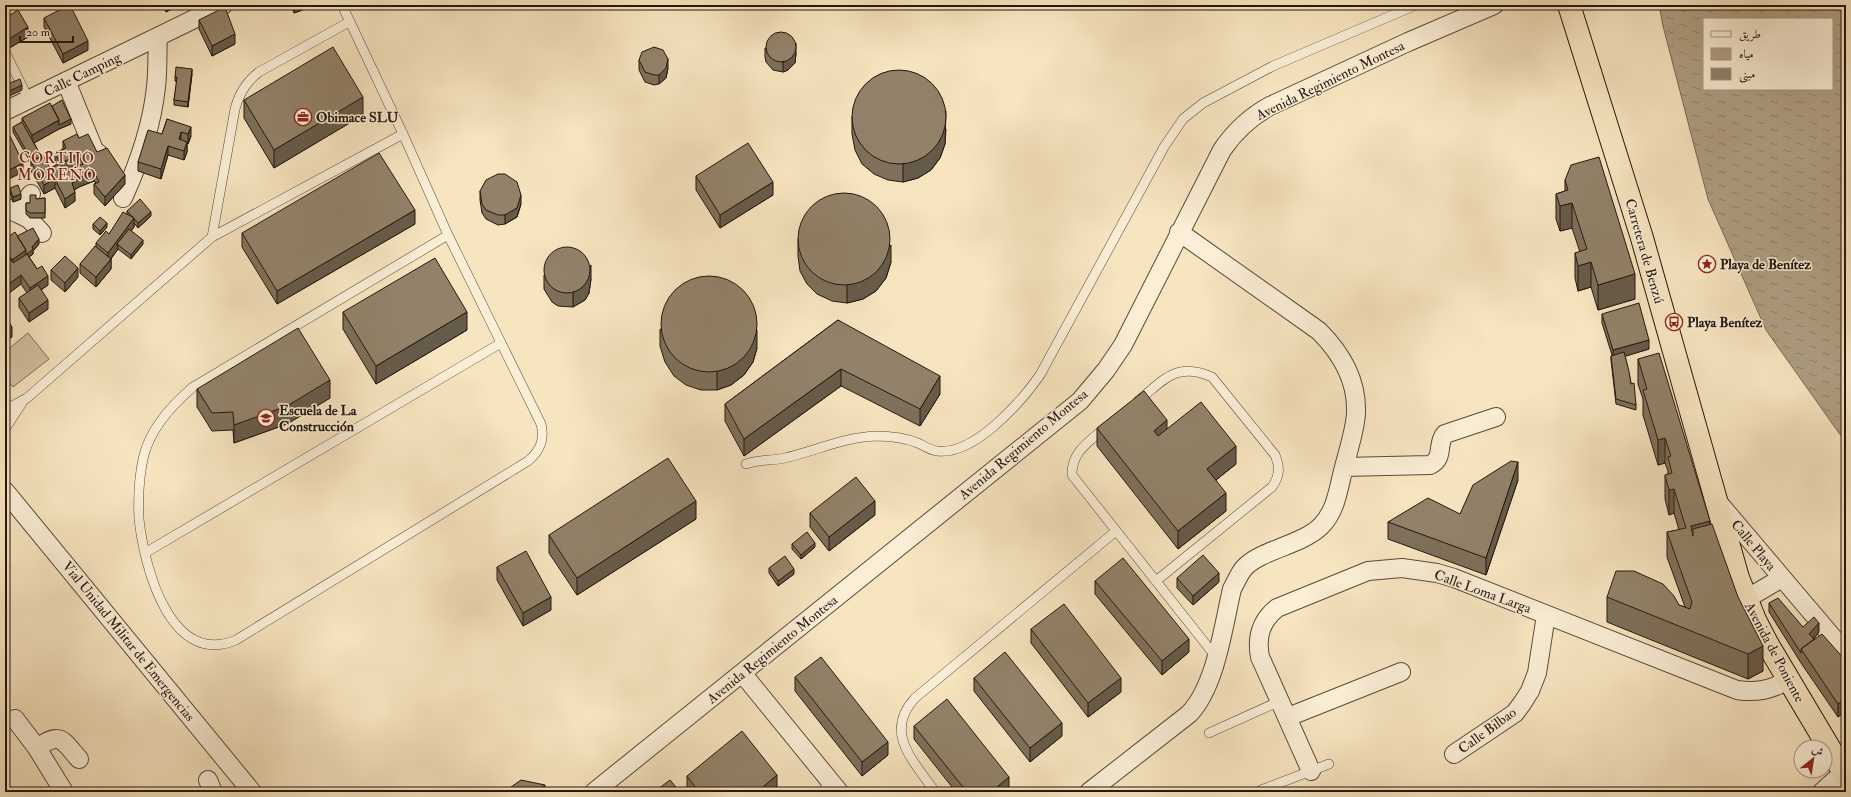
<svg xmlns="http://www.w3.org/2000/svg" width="1851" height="797" font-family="'IM FELL Double Pica',Amiri,serif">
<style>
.green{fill:#d3c2a2;stroke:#7c6c58}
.water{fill:url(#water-ripples);stroke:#776854;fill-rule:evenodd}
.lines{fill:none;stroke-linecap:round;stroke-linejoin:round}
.lane-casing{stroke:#594a3a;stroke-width:10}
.street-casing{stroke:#594a3a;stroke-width:20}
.highway-casing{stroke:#24160d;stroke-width:24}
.lane{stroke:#faeed6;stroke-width:9}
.street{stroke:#faeed6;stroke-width:18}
.highway{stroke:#f7e5c0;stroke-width:22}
.wall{fill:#7e705b;stroke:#24160d;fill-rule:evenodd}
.shaded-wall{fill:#665b4a;stroke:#24160d}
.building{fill:#92826a;stroke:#24160d}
.labels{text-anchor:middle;stroke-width:3;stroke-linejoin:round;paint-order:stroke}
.street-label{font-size:14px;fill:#24160d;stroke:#faeed6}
.poi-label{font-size:14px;font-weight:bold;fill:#24160d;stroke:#faeed6;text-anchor:start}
.neighbourhood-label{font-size:15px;letter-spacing:1px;fill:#7a1f14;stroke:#faeed6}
</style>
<defs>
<pattern id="water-ripples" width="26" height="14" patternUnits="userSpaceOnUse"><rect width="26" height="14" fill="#af9f83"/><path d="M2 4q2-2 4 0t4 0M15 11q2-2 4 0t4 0" fill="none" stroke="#8e816a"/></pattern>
</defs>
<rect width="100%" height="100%" fill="#f7e5c0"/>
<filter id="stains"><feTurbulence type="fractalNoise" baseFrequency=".005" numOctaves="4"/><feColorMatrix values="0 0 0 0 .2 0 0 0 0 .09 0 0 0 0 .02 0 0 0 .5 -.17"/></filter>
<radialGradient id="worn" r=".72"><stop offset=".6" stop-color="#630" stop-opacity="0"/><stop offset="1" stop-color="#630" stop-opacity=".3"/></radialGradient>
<path class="green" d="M28 333 49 359 13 387 5 377V352Z"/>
<path class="water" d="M1659 5H1846V443L1766 330 1708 199 1663 26ZM1704 19H1832V89H1704Z"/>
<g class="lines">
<defs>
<path id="lane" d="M342 5 403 134 448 235 541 424C545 440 540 451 528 461L236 640C170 668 144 566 139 519 138 498 139 475 144 455 151 428 172 405 193 387L448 235
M6 54 29 100
M212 237 235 109C239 93 246 82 259 72L349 22
M1138 401C1164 380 1176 361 1212 377L1275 455C1280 467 1280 476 1272 487L1156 581
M5 410 27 398 212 237 403 134
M1106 427C1090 441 1071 452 1072 475L1216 657
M5 429 22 403
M746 464C759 459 772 461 785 458 815 451 845 437 876 436 890 436 905 438 918 443 924 446 930 450 937 451 974 456 1021 402 1040 375L1164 147 1183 119 1203 103 1273 66 1416 5
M145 553 501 343
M1209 733 1280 701
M1261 790 1329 764
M821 792 832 783
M935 792C914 761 883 733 915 698L1116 531"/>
<path id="street" d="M66 81 94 150 99 154
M5 111 223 5
M123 198C139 163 152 125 156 87 158 70 157 53 158 37
M5 207 29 219 42 233
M16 213 31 194
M1344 467 1430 465C1445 458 1436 444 1445 434L1496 417
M5 491 252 792
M1717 501 1846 653
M1746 599 1782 578
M742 673 839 792
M1288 717 1401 672
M15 719 37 748 64 792
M37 748C61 731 62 740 79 759
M1454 754 1515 713 1523 702 1530 691 1537 673 1546 615
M1311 771 1260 657C1256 636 1261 621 1277 608L1368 571 1402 568 1437 573 1454 578 1737 690C1756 693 1771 690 1788 680
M208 780 213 792
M594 792 1080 401 1106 370 1123 345 1222 150C1235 131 1250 117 1270 106L1408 42 1494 5
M1089 792 1189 714C1216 686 1223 627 1232 589 1236 582 1239 574 1244 568 1260 550 1302 545 1321 526 1336 511 1338 490 1343 471 1347 454 1356 428 1356 412 1357 380 1340 352 1319 331L1179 232
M1822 792 1843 773"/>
<path id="highway" d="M1569 5 1642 238 1738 578 1755 620 1768 645 1846 776"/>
</defs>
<use href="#lane" class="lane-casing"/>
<use href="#street" class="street-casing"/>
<use href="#highway" class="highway-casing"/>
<use href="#lane" class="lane"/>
<use href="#street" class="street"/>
<use href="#highway" class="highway"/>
</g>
<path class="wall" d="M8 5H18L11 10Z
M163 5H179L166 12Z
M291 5H316L294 13Z
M5 18 28 37 6 50 5 48Z
M44 18 88 50 63 63 44 27Z
M199 20 235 44 212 56 199 29Z
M765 48 796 53 795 63 788 70 783 72 773 70 766 62 765 57Z
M639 60 668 68 666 78 659 84 654 85 645 82 639 70Z
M192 74 188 107 174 105V100L177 82 175 81V77Z
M244 100 363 115 274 168 244 118Z
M52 106 71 124 59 129 34 143 41 156 50 168 56 165 55 163V153L63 149V141L79 138 97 152 125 184 105 206 94 194V184L96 183 94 181 79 187 74 190 75 201 65 208 55 188 44 194 31 171V163L13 132V127L22 122V118ZM78 164 79 166 65 173 64 171Z
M852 116 946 129 945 144 940 158 931 170 918 178 903 182 888 180 874 174 862 164 855 150 852 134Z
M167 119 191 136 188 144 187 143V152L184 160 168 155 161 179 138 171V162L162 134Z
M696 176 773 195 720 228 696 190Z
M1565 180 1635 299 1598 310 1591 287 1578 291 1575 278V253L1580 252 1572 228 1560 231 1556 219V194L1565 191Z
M10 188 21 199 13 202 10 192Z
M480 191 521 204 517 217 505 224 498 225 486 219 482 213 480 200Z
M45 198V218H30L26 214V203H30L36 199Z
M127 211 151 216 138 228 134 223V227L131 231 143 244 131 259 118 249 111 259V269L96 287 80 273V264L96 247V243L109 234 127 214Z
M93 224 107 227 100 235 93 229Z
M415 224 277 304 242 247V233Z
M17 236 39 244 33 251V254L29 257 48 285 41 290 48 309 29 322 19 307V298L27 293 21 284 5 296V239Z
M798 239 891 262 886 278 876 291 863 299 847 303 832 301 817 294 807 284 800 271 798 256Z
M51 270 78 277 65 292 51 280Z
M544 275 591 279 589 293 585 300 573 307 558 306 552 302 544 289Z
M343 312 467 330 376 384 343 329Z
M1602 314 1649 349 1625 356 1636 405V410L1616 404 1611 360V356L1612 355 1602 323Z
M838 320 940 394 920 426 841 386 744 456 725 421V404Z
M660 329 757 348 753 362 744 375 731 385 717 390H701L686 385 674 376 665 362 660 346Z
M1638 359 1710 524 1763 671 1748 679 1607 622V597L1679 605 1685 607 1667 557V532L1679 530 1674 513 1669 515 1665 499V475L1668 474V471L1665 463 1658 465 1643 415V399L1638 384Z
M197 389 330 398 287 424 234 443 233 430 212 431 197 407Z
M1097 428 1236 464 1216 480 1226 511 1178 549 1097 446Z
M1518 480 1486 575 1388 539V522L1460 514Z
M810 513 875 515 829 551 810 527Z
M696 519 577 595 549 553V535Z
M792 544 815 547 801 559 792 549Z
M497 567 551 610 523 626 497 580Z
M769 568 794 574 778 586 769 573Z
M1177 578 1219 582 1193 605 1177 588Z
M1095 581 1189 652 1162 675 1095 594Z
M1769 603 1803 627 1819 632 1814 639 1846 661 1838 717 1801 663 1769 612Z
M1031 629 1121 692 1088 717 1031 643Z
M795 677 888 755 862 776 795 691Z
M974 678 1062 736 1030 762 974 691Z
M1846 715V728L1844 725V716Z
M914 726 1009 791 1008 792H956L914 739Z
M687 776 777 789 774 792H688L687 790Z"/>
<path class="shaded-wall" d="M11 5H18L11 10Z
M166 5H179L166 12Z
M294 5H316L294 13Z
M28 27V37L6 50V41Z
M235 34V44L212 56V46Z
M88 41V50L63 63V54Z
M796 43V53L795 63 788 70 783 72V63Z
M668 59V68L666 78 659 84V75Z
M192 69V74L188 107V102Z
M22 85V90L5 98V93Z
M363 97V115L274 168V150Z
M946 111 945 144 940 158 931 170 918 178 903 182V164Z
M71 119V124L59 129 32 144V135L59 120Z
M191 127V136L188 144V134Z
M181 132V141L179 139Z
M187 142V152L184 160V151Z
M168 146V155L161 179V169Z
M78 154V164L60 173V164Z
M23 163V172L5 181V172Z
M94 171V181L79 187 72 192V183L79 178Z
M125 175V184L105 206V197Z
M55 179V188L44 194V185Z
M773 182V195L720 228V215Z
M75 192V201L65 208V199Z
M21 194V199L13 202V197Z
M521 195V204L517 217 505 224V215Z
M1572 203V228L1560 231V206Z
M415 210V224L277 304V291Z
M151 212V216L138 228V223Z
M134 218V227L120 246 117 244 118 249 108 262V253Z
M107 223V227L100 235V231Z
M39 239V244L33 251V254L12 269V260L26 250 32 247Z
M143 240V244L131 259V255Z
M891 245V262L886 278 876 291 863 299 847 303V285Z
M111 259V269L96 287V277Z
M1591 262V287L1578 291V266Z
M591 265V279L589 293 585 300 573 307V293Z
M78 268V277L65 292V283Z
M1635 274V299L1598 310V285Z
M21 275V284L5 296V287Z
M48 276V285L30 297V288Z
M48 300V309L29 322V313Z
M467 312V330L376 384V366Z
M12 327V337L5 341V332Z
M757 330V348L753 362 744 375 731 385 717 390V372Z
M1649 340V349L1613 360V350Z
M841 369V386L744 456V439Z
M940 376V394L920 426V409Z
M330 380V398L287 424 234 443V425Z
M1167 420V438L1154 448V431Z
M1665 438V463L1658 465V440Z
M1236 446V464L1207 487V469Z
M1518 462V480L1486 575V558Z
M1674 489V513L1669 515V490Z
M1226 493V511L1178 549V531Z
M696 501V519L577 595V578Z
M875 501V515L829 551V537Z
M1710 521V546L1693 551 1691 526Z
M815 543V547L801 559V555Z
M794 569V574L778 586V581Z
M1219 573V582L1193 605V596Z
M551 597V610L523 626V613Z
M1819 623V632L1809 643V634Z
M1189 639V652L1162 675V661Z
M1763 646V671L1748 679V654Z
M1121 678V692L1088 717V703Z
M1846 698V712L1838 717V704Z
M1062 723V736L1030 762V748Z
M888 742V755L862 776V762Z
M777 775V789L774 792H757Z
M1009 777V791L1008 792H991Z
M545 785V792H536Z"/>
<path class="building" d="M69 5H70L88 41 63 54 44 18Z
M225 7 235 34 212 46 199 20Z
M18 10 28 27 6 41 5 39V18Z
M766 47a15 15 0 1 1 30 0a15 15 0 1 1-30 0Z
M333 47 363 97 274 150 244 100Z
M654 47 663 50 668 59 666 68 659 75H654L645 72 639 60 642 52Z
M176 67 192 69 188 102 174 100 177 77H175Z
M852 117a47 47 0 1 1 94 0a47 47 0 1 1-94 0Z
M20 79 22 85 5 93V85Z
M62 100 71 119 59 125V120L52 106Z
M50 103 59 120 32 135 22 118Z
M167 119 191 127 188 134 181 132 179 139 187 142 184 151 168 146 161 169 138 162 148 130 162 134Z
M22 122 41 156 32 161 13 127Z
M77 134 79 138 88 134 97 152 107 148 125 175 105 197 94 184 99 182 94 171 79 178 72 183 75 192 65 199 55 179 44 185 31 162 43 155 50 168 60 164 65 173 83 164 78 154 60 164 55 153 66 148 63 141Z
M10 136 23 163 5 172V138Z
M748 143 773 182 720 215 696 176Z
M379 153 415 210 277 291 242 233Z
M1599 157 1635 274 1598 285 1591 262 1578 266 1575 253 1587 249 1572 203 1560 206 1556 194 1568 190 1565 180 1571 165Z
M498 174H505L517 182 521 195 517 208 505 215H498L486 210 482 204 480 191 486 180Z
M18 185 21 194 13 197 10 188Z
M798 239a46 46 0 1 1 92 0a46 46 0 1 1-92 0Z
M30 195H36V199L45 198V213H30L26 210V203H30Z
M140 199 151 212 138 223 127 211Z
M123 212 134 218 108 253 96 243 106 231 109 234Z
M100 217 107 223 100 231 93 224Z
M33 228 39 239 32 247 33 249 26 255V250L17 236Z
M129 229 143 240 131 255 117 244Z
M15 232 26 250 12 260 5 250V239Z
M95 246 111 259 96 277 80 264Z
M544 270a23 23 0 1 1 46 0a23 23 0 1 1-46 0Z
M5 252 13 263 27 254 37 269 42 266 48 276 30 288 21 275 5 287Z
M65 256 78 268 65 283 51 270Z
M435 258 467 312 376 366 343 312Z
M661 324a48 48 0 1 1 96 0a48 48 0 1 1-96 0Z
M38 285 48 300 29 313 19 298Z
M1639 303 1649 340 1613 350 1602 314Z
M838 320 940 376 920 409 841 369 744 439 725 404Z
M9 322 12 327 5 332V323Z
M298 328 330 380 287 406 234 425 233 412 212 413 197 389Z
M1624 352 1629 371 1631 384 1634 383 1636 405 1616 399 1611 356Z
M1659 353 1710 521 1691 526 1693 536V529L1712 524 1738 597 1763 646 1748 654 1607 597 1616 571H1634L1663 584 1674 596 1679 605 1690 609 1692 602 1667 532 1686 528 1674 489 1669 490 1665 475 1672 473 1668 457 1671 456 1665 438 1658 440 1643 390 1647 389 1638 359Z
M1144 391 1167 420 1154 431 1158 436 1201 402 1236 446 1207 469 1226 493 1178 531 1097 428Z
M668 458 696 501 577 578 549 535Z
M1511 461 1518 462 1486 558 1388 522 1428 498 1460 514 1473 485Z
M856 477 875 501 829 537 810 513Z
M807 532 815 543 801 555 792 544Z
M526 551 551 597 523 613 497 567Z
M1203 555 1219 573 1193 596 1177 578Z
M785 556 794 569 778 581 769 568Z
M1123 558 1189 639 1162 661 1095 581Z
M1778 598 1803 627 1814 617 1819 623 1809 634 1814 639 1801 649V653L1769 603Z
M1064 604 1121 678 1088 703 1031 629Z
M1822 634 1846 661V698L1838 704 1801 649Z
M1005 652 1062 723 1030 748 974 678Z
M821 657 888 742 862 762 795 677Z
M947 699 1009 777 991 792H967L914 726Z
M742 731 777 775 757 792H699L687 776Z
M521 780 545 785 536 792H504Z
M670 780 680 792H654Z"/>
<defs>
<symbol id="office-ring" viewBox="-11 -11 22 22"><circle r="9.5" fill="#faeed6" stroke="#8f2418" stroke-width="1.5"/><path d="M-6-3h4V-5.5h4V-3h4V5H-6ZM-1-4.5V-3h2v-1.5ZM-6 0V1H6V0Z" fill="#8f2418"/></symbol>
<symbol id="sight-ring" viewBox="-11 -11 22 22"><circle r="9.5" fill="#faeed6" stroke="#8f2418" stroke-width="1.5"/><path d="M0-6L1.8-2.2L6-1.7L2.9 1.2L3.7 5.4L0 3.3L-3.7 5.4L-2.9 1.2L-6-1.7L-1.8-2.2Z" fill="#8f2418"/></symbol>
<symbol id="bus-ring" viewBox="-11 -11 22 22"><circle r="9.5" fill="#faeed6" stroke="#8f2418" stroke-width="1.5"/><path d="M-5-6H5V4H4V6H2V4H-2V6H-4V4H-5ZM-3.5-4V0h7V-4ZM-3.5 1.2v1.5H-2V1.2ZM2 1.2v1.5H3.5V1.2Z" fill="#8f2418"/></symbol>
<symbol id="school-ring" viewBox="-11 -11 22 22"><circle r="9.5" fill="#faeed6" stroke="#8f2418" stroke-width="1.5"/><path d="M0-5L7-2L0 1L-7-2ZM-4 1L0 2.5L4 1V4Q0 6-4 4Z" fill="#8f2418"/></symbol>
</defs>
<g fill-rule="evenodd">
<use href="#office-ring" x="293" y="107" width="20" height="20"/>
<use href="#sight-ring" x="1697" y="254" width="20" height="20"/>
<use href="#bus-ring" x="1664" y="312" width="20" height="20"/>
<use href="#school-ring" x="256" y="408" width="20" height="20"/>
</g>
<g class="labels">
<g class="street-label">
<text transform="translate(82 74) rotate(-26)" y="5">Calle Camping</text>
<text transform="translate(1330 80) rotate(-26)" y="5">Avenida Regimiento Montesa</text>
<text transform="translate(1645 251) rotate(74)" y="5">Carretera de Benzú</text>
<text transform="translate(1023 444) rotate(-40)" y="5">Avenida Regimiento Montesa</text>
<text transform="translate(1754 545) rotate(50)" y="5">Calle Playa</text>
<text transform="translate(1483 591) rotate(20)" y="5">Calle Loma Larga</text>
<text transform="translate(129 641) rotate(51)" y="5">Vial Unidad Militar de Emergencias</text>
<text transform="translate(772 649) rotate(-39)" y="5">Avenida Regimiento Montesa</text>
<text transform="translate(1775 652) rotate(62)" y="5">Avenida de Poniente</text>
<text transform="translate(1487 730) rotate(-36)" y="5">Calle Bilbao</text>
</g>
<g class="poi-label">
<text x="316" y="122">Obimace SLU</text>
<text x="1720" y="269">Playa de Benítez</text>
<text x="1687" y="327">Playa Benítez</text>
<text x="279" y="415">Escuela de La<tspan x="279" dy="16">Construcción</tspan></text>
</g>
<g class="neighbourhood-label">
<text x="57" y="163">CORTIJO<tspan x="57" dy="17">MORENO</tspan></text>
</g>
</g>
<rect width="1851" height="797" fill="none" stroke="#f7e5c0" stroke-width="20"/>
<rect x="6" y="6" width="1839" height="785" fill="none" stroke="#24160d" stroke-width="2"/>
<rect x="10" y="10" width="1831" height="777" fill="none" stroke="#24160d"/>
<rect x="1703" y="18" width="130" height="72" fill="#faeed6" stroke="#a49886"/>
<rect x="1711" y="31" width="20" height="6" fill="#faeed6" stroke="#a49886"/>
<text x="1739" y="38" font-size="12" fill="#24160d">طريق</text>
<rect x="1711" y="48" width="20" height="12" fill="url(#water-ripples)" stroke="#a49886"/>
<text x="1739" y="58" font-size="12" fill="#24160d">مياه</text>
<rect x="1711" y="68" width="20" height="12" fill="#92826a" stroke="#a49886"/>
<text x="1739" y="78" font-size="12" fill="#24160d">مبنى</text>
<g transform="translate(1813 759) rotate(30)"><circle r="19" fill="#faeed6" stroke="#a49886"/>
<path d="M0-3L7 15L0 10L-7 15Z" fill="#8f2418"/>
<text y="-6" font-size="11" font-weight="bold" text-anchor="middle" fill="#24160d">ش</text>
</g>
<path d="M20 36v6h53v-6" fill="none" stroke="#24160d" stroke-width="2"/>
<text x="26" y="36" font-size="12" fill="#24160d" stroke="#faeed6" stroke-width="3" paint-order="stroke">20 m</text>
<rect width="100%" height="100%" filter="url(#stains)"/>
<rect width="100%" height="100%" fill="url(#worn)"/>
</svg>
